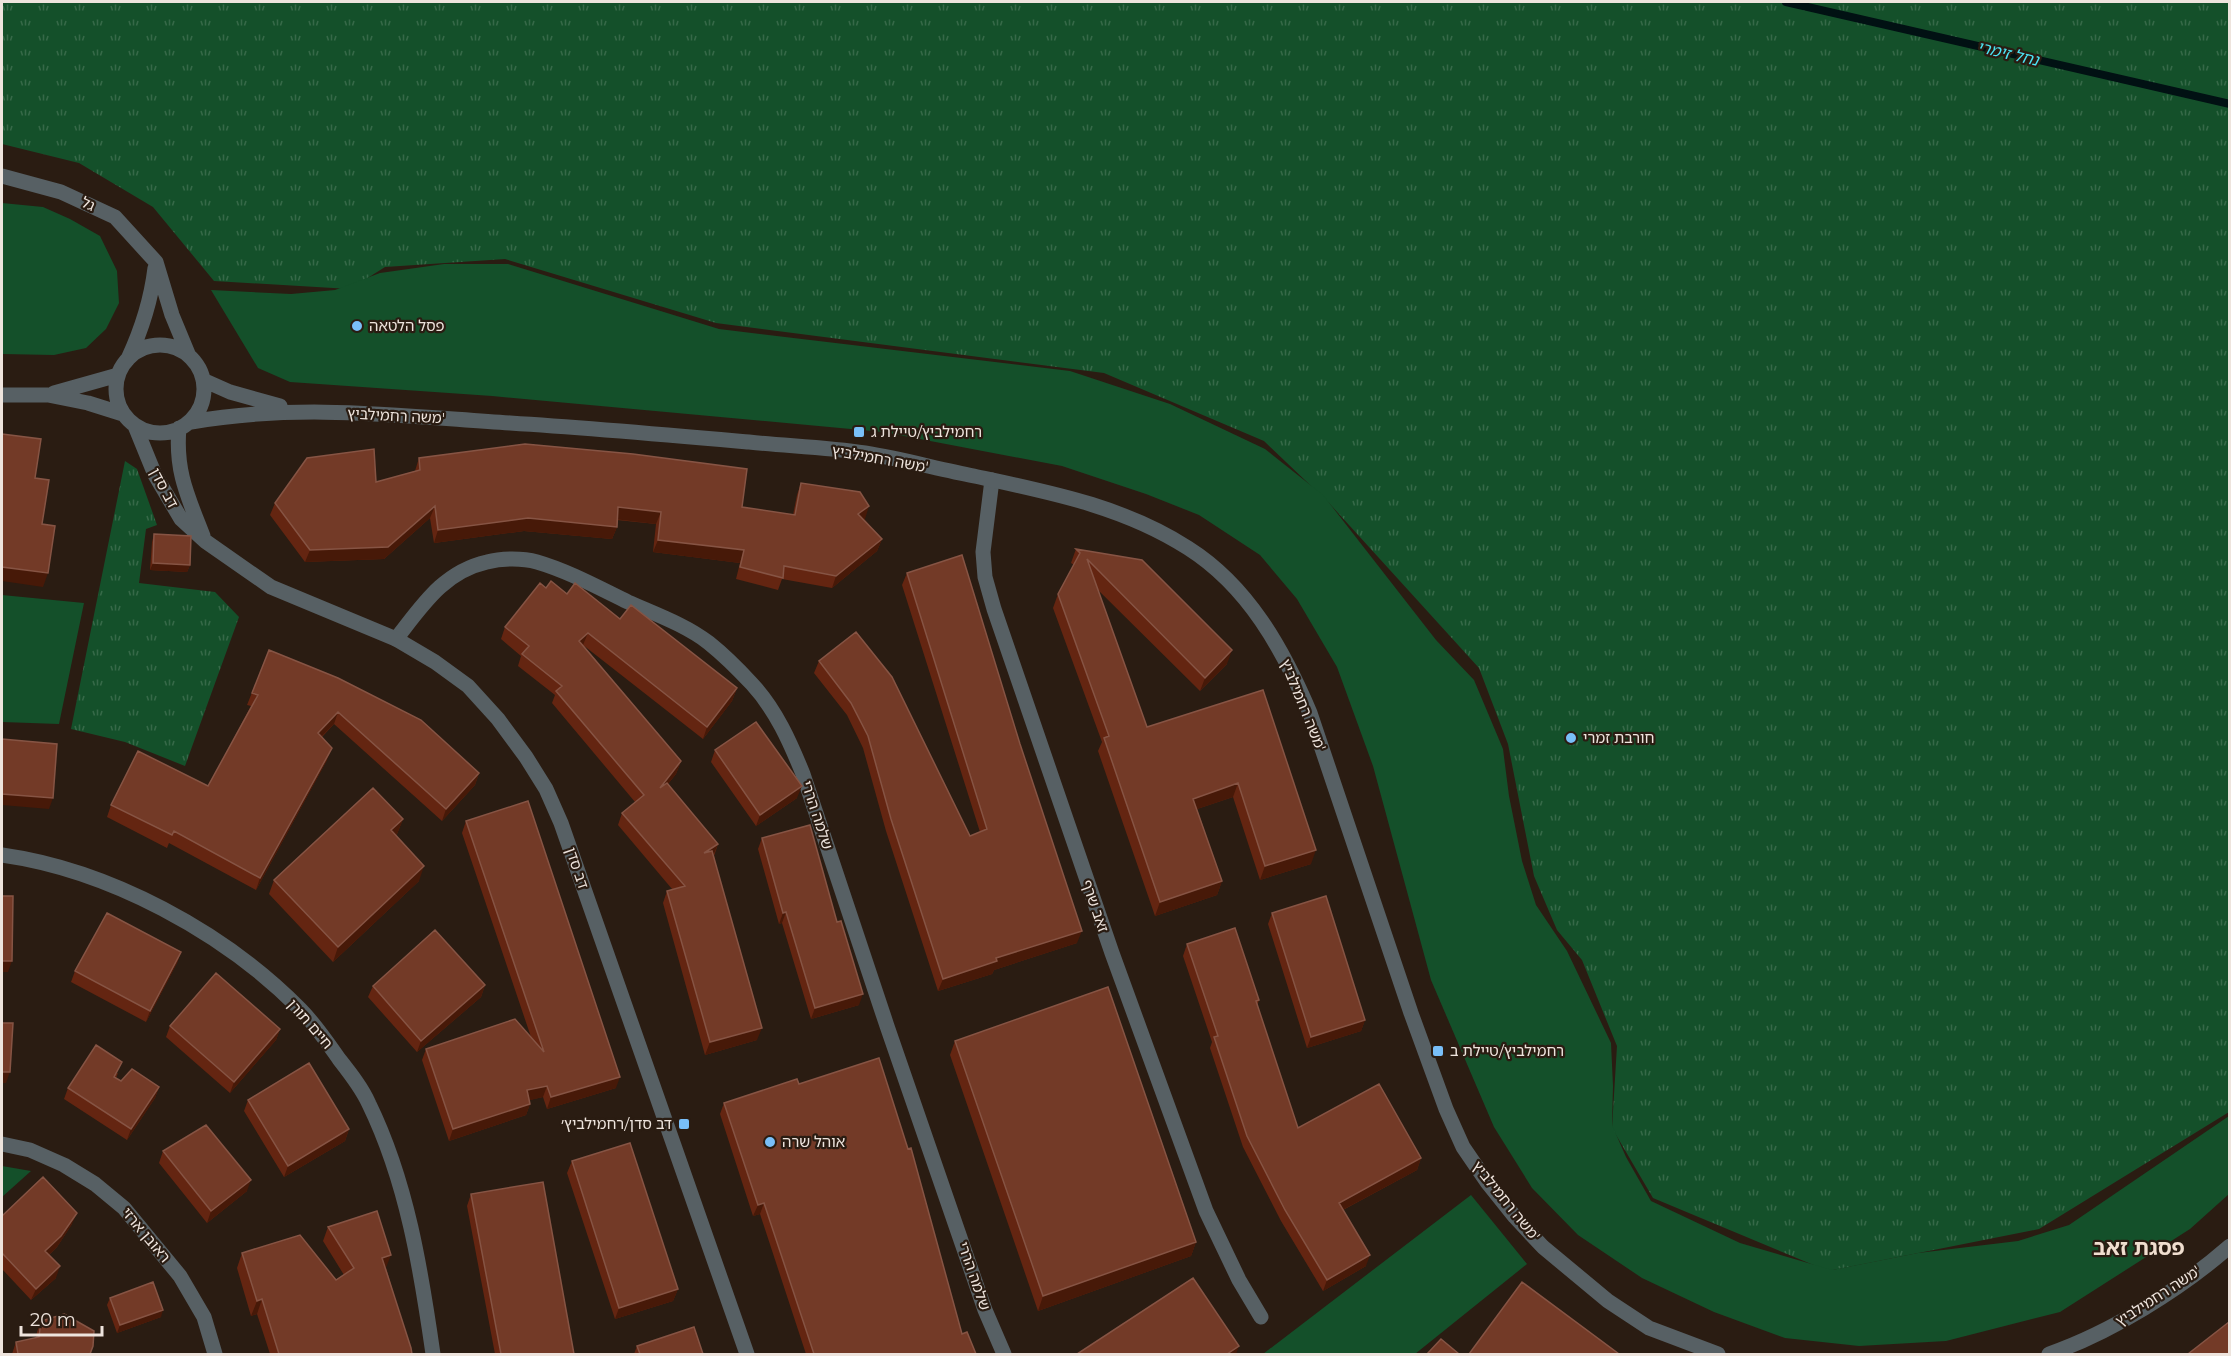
<svg xmlns="http://www.w3.org/2000/svg" width="2231" height="1356" font-family="Montserrat,'Noto Sans Hebrew',sans-serif">
<style>
.grass{fill:url(#grass-tufts)}
.green{fill:#14502a}
.lines{fill:none;stroke-linecap:round;stroke-linejoin:round}
.stream{stroke:#011113;stroke-width:8}
.minor{stroke:#576064;stroke-width:15}
.tertiary{stroke:#576064;stroke-width:15}
.wall{fill:#642511}
.shaded-wall{fill:#471908}
.building{fill:#733a27;stroke:#865444;stroke-width:1.5}
.poi-dot{fill:#79bff8;stroke:#2a1c12;stroke-width:2}
.labels{text-anchor:middle;stroke-width:4.5;stroke-linejoin:round;paint-order:stroke}
.street-label{font-size:15px;fill:#eee4dd;stroke:#2a1c12}
.poi-label{font-size:15px;fill:#eee4dd;stroke:#2a1c12;text-anchor:start}
.water-label{font-size:16px;font-style:italic;fill:#4be3f3;stroke:#2a1c12}
.district-label{font-size:21px;font-weight:bold;fill:#f0decf;stroke:#2a1c12}
</style>
<defs>
<pattern id="grass-tufts" width="24" height="20" patternUnits="userSpaceOnUse" patternTransform="scale(1.5)"><rect width="24" height="20" fill="#14502a"/><path d="M3 7l-1-3M5 7V3M7 7l1-3M15 17l-1-3M17 17v-4M19 17l1-3" fill="none" stroke="#366948"/></pattern>
</defs>
<rect width="100%" height="100%" fill="#2a1c12"/>
<path class="grass" d="M2 2H2229V1112L2039 1229 1828 1271 1653 1198 1612 1128 1617 1046 1582 960 1557 930 1534 876 1508 744 1479 668 1329 503 1264 441 1104 373 716 323 505 259 385 267 350 289 214 281 153 207 79 163 2 144Z
M125 461 137 469 157 525 146 529 139 583 215 592 239 617 185 766 125 742 71 729Z"/>
<path class="green" d="M2 203 43 207 70 219 100 236 117 271 119 303 106 329 86 348 54 355 2 354Z
M444 264H508L719 329 1070 371 1170 404 1265 449 1323 495 1436 640 1474 680 1503 749 1509 796 1522 861 1536 905 1567 951 1611 1043 1613 1086 1612 1125 1626 1157 1651 1201 1740 1243 1832 1270 1918 1253 2018 1241 2069 1225 2229 1116V1194L2190 1229 2060 1312 1946 1341 1859 1346 1785 1338 1714 1312 1642 1278 1578 1235 1532 1188 1494 1127 1431 980 1373 766 1337 667 1297 599 1260 555 1199 515 1146 494 1062 466 883 432 492 396 290 382 258 368 211 290 291 294 335 290 380 273Z
M2 595 84 603 59 724 2 722Z
M2 1166 31 1171 2 1197Z
M1471 1195 1527 1264 1415 1354H1263Z"/>
<g class="lines">
<path class="stream" d="M1786 2 2230 104"/>
<path class="minor" d="M992 480 983 552 985 577 994 609 1112 953 1206 1211 1239 1280 1261 1317
M396 639C422 606 443 572 487 562 502 558 523 558 537 562 568 571 599 588 628 602 655 614 686 625 709 643 724 655 739 670 752 684 776 710 790 742 803 774L887 1026 985 1310 1004 1354
M2 855C109 870 224 932 300 1009 315 1024 327 1042 339 1059 350 1073 362 1088 369 1104 407 1182 421 1270 433 1354
M2 1144 30 1150 64 1165 95 1184 124 1208 180 1276 204 1317 215 1354"/>
<path class="tertiary" d="M2 176 61 192 115 217 156 262 172 315 189 356
M116 389a44 44 0 1 1 88 0a44 44 0 1 1-88 0Z
M128 359C142 329 151 301 155 268
M203 380 230 392 280 406
M54 393 118 375
M2 395H48L88 403 123 414
M191 422C298 403 402 416 510 423 590 428 669 435 749 442 787 446 827 447 865 453 902 459 938 469 974 476 1048 492 1123 506 1188 548 1248 586 1283 649 1310 713L1411 1013 1446 1109 1463 1147 1487 1182 1515 1217 1543 1247 1608 1301 1649 1328 1718 1354
M135 426 155 475 181 519 205 541 271 587 396 639 435 662 468 686 498 719 526 757 546 789 561 823 747 1354
M179 428C175 471 188 497 203 536
M2049 1354C2110 1333 2181 1289 2230 1246"/>
</g>
<path class="wall" d="M419 458 793 515 797 495 801 483 865 519H864L882 539 877 551 832 588 782 579 778 590 736 579 740 563 653 552 656 524 617 520V527L612 539 524 531 434 543 430 518 384 559 305 562 270 515 275 503 376 482 415 471Z
M154 534 190 565 187 572 150 570 152 542Z
M1076 549 1227 664 1200 691 1097 589 1147 727 1263 690 1311 864 1260 880 1233 797 1197 809 1222 881 1217 895 1155 916 1098 751 1102 742 1053 608 1058 594 1074 565 1071 563Z
M907 573 1077 943 994 970 992 974 938 991 886 831 863 748 847 715 814 673 819 661 970 836 980 832 902 585Z
M546 588 567 594 620 619 737 688 732 701 703 739 583 645 681 761 676 774 668 784 718 844 714 856 757 1040 705 1055 663 903 667 891 672 889 618 825 622 813 635 802 552 703 555 695 518 666 521 656 501 639 505 627Z
M269 650 479 773 475 785 442 821 334 724 322 737 327 760 256 890 169 843 167 848 107 817 111 805 208 786 251 706 247 705Z
M715 750 797 798 756 826 711 762Z
M403 819 397 834 396 835 419 881 333 962 269 894 274 880Z
M466 821 616 1088 547 1109 543 1097 529 1100 530 1104 526 1115 449 1141 422 1060 426 1049 531 1037 462 833Z
M762 838 859 1005 811 1019 782 923 779 924 758 849Z
M1272 913 1365 1020 1361 1031 1307 1048 1268 924Z
M1187 944 1259 1000 1257 1006 1298 1128 1421 1158 1417 1170 1343 1210 1366 1266 1323 1291 1281 1221 1243 1147 1210 1048 1212 1042 1183 956Z
M181 952 177 963 146 1022 71 982 75 971Z
M485 985 481 997 417 1052 368 997 373 986Z
M170 1026 280 1029 276 1040 230 1093 166 1037Z
M955 1041 1196 1242 1191 1256 1038 1311 950 1055Z
M118 1073 116 1078 121 1081 159 1087 155 1098 127 1140 64 1099 68 1088Z
M799 1084 962 1334 976 1354H806L760 1214 753 1216 720 1114 724 1103Z
M248 1100 349 1129 345 1141 284 1177 244 1111Z
M163 1151 247 1191 207 1223 159 1163Z
M572 1161 678 1289 673 1301 615 1319 567 1173Z
M471 1194 574 1354H495L467 1206Z
M2 1216 72 1224 57 1247 49 1255 56 1278 31 1300 2 1269Z
M328 1227 386 1268 412 1354H270L257 1314 251 1316 237 1268 242 1253 336 1280 344 1275 323 1241Z
M110 1298 161 1317 117 1333 107 1305Z
M41 1321 90 1354H12L16 1342 36 1338 37 1332Z
M637 1346 703 1354H634Z"/>
<path class="shaded-wall" d="M435 506 430 518 384 559 305 562 310 550Z
M869 506 865 519 854 526 858 514Z
M618 507 661 512 656 524 614 519Z
M528 518 617 527 612 539 524 531 434 543 438 530Z
M882 539 877 551 832 588 836 576Z
M658 540 744 550 740 563 653 552Z
M153 563 190 565 187 572 150 570Z
M2 567 48 573 43 587 2 581Z
M588 633 583 645 579 641Z
M1232 650 1227 664 1200 691 1205 678Z
M737 688 732 701 703 739 707 727Z
M338 712 334 724 313 745 318 733Z
M332 748 327 760 256 890 260 878Z
M681 761 676 774 655 800 660 788Z
M479 773 475 785 442 821 446 809Z
M1238 783 1233 797 1188 812 1193 799Z
M802 786 797 798 756 826 760 815Z
M2 794 53 798 49 809 2 805Z
M403 819 397 834 385 845 391 830Z
M718 844 713 856 704 853Z
M1316 850 1311 864 1260 880 1265 866Z
M424 866 419 881 333 962 338 947Z
M1222 881 1217 895 1155 916 1160 902Z
M786 912 782 923 779 924 783 913Z
M1082 931 1077 943 994 970 992 974 938 991 943 979 996 958Z
M181 952 177 963 146 1022 150 1011Z
M2 961H12L8 972H2Z
M485 985 481 997 417 1052 421 1041Z
M863 994 859 1005 811 1019 815 1008Z
M1365 1020 1361 1031 1307 1048 1311 1037Z
M762 1028 757 1040 705 1055 710 1042Z
M280 1029 276 1040 230 1093 234 1082Z
M2 1072H10L6 1083H2Z
M620 1077 616 1088 547 1109 551 1097Z
M547 1086 543 1097 523 1102 527 1090Z
M159 1087 155 1098 127 1140 131 1129Z
M530 1104 526 1115 449 1141 453 1129Z
M349 1129 345 1141 284 1177 288 1166Z
M1421 1158 1417 1170 1335 1214 1339 1203Z
M251 1180 247 1191 207 1223 211 1211Z
M764 1203 760 1214 753 1216 758 1205Z
M77 1213 72 1224 57 1247 41 1262 45 1251Z
M1196 1242 1191 1256 1038 1311 1043 1296Z
M391 1255 385 1270 382 1258Z
M1370 1255 1366 1266 1323 1291 1327 1280Z
M60 1266 56 1278 31 1300 36 1289Z
M678 1289 673 1301 615 1319 619 1308Z
M262 1299 257 1314 251 1316 257 1301Z
M163 1310 161 1317 117 1333 120 1325Z
M1239 1346 1236 1354H1227Z"/>
<path class="building" d="M2 434 41 439 35 478 49 480 42 524 55 526 48 573 2 567Z
M525 444 633 454 747 469 742 507 795 515 801 483 860 492 869 506 858 514 882 539 836 576 784 566 783 578 740 567 744 550 658 540 661 512 618 507 617 527 528 518 438 530 435 506 388 547 310 550 275 503 307 458 374 449 376 482 420 470 419 458Z
M154 534 191 536 190 565 153 563Z
M1076 549 1142 560 1232 650 1205 678 1087 559 1147 727 1263 690 1316 850 1265 866 1238 783 1193 799 1222 881 1160 902 1104 738 1109 736 1058 594 1080 553Z
M962 555 1020 744 1082 931 996 958 997 961 943 979 891 819 868 736 851 703 819 661 856 632 892 677 970 836 987 829 907 573Z
M551 581 567 594 575 583 620 619 631 605 737 688 707 727 588 633 579 641 681 761 660 788 667 783 718 844 704 853 712 851 762 1028 710 1042 667 891 685 886 622 813 644 795 556 691 562 686 522 654 529 646 505 627 540 583 546 588Z
M269 650 338 678 421 720 479 773 446 809 338 712 318 733 332 748 260 878 174 831 172 835 111 805 138 751 208 786 258 695 252 693Z
M756 722 802 786 760 815 715 750Z
M2 739 57 744 53 798 2 794Z
M373 788 403 819 391 830 424 866 338 947 274 880Z
M528 801 620 1077 551 1097 547 1086 527 1090 530 1104 453 1129 426 1049 515 1019 544 1052 466 821Z
M810 825 837 922 841 921 863 994 815 1008 786 912 783 913 762 838Z
M2 896H13L12 961H2Z
M1326 896 1365 1020 1311 1037 1272 913Z
M107 913 181 952 150 1011 75 971Z
M1235 928 1259 1000 1256 1001 1298 1128 1379 1084 1421 1158 1339 1203 1370 1255 1327 1280 1285 1210 1247 1136 1214 1037 1218 1036 1187 944Z
M435 930 485 985 421 1041 373 986Z
M216 973 280 1029 234 1082 170 1026Z
M1108 987 1196 1242 1043 1296 955 1041Z
M2 1023H13L10 1072H2Z
M96 1045 122 1062 114 1077 121 1081 132 1069 159 1087 131 1129 68 1088Z
M879 1058 908 1149 911 1148 962 1334 967 1332 976 1354H814L764 1203 758 1205 724 1103 797 1079 799 1084Z
M309 1063 349 1129 288 1166 248 1100Z
M206 1125 251 1180 211 1211 163 1151Z
M630 1143 678 1289 619 1308 572 1161Z
M43 1177 77 1213 61 1236 45 1251 60 1266 36 1289 2 1253V1216Z
M543 1182 574 1354H501L471 1194Z
M377 1211 391 1255 382 1258 411 1348 412 1354H279L262 1299 257 1301 242 1253 300 1235 336 1280 354 1268 328 1227Z
M1193 1278 1239 1346 1227 1354H1077Z
M153 1282 163 1310 120 1325 110 1298Z
M1522 1282 1619 1354H1469Z
M64 1314 94 1331 93 1346 90 1354H18L16 1342 39 1337 41 1321Z
M2229 1322V1354H2188Z
M694 1327 703 1354H640L637 1346Z
M1441 1339 1459 1354H1427Z"/>
<g class="poi-dot">
<circle cx="357" cy="326" r="6"/>
<rect x="853" y="426" width="12" height="12" rx="3"/>
<circle cx="1571" cy="738" r="6"/>
<rect x="1432" y="1045" width="12" height="12" rx="3"/>
<rect x="678" y="1118" width="12" height="12" rx="3"/>
<circle cx="770" cy="1142" r="6"/>
</g>
<g class="labels">
<g class="street-label">
<text transform="translate(88 204) rotate(25)" y="5">גל</text>
<text transform="translate(396 416) rotate(3)" y="5">משה רחמילביץ'</text>
<text transform="translate(880 459) rotate(10)" y="5">משה רחמילביץ'</text>
<text transform="translate(164 488) rotate(62)" y="5">דב סדן</text>
<text transform="translate(1303 705) rotate(68)" y="5">משה רחמילביץ'</text>
<text transform="translate(817 815) rotate(72)" y="5">שלמה הררי</text>
<text transform="translate(577 868) rotate(71)" y="5">דב סדן</text>
<text transform="translate(1095 906) rotate(71)" y="5">זאב שרף</text>
<text transform="translate(310 1024) rotate(49)" y="5">חיים תורן</text>
<text transform="translate(1506 1201) rotate(51)" y="5">משה רחמילביץ'</text>
<text transform="translate(146 1235) rotate(50)" y="5">ראובן ארזי</text>
<text transform="translate(974 1276) rotate(71)" y="5">שלמה הררי</text>
<text transform="translate(2158 1296) rotate(-33)" y="5">משה רחמילביץ'</text>
</g>
<g class="poi-label">
<text x="369" y="331">פסל הלטאה</text>
<text x="871" y="437">רחמילביץ/טיילת ג</text>
<text x="1583" y="743">חורבת זמרי</text>
<text x="1450" y="1056">רחמילביץ/טיילת ב</text>
<text x="672" y="1129" text-anchor="end">דב סדן/רחמילביץ׳</text>
<text x="782" y="1147">אוהל שרה</text>
</g>
<g class="water-label">
<text transform="translate(2008 53) rotate(13)" y="6">נחל זימרי</text>
</g>
<g class="district-label">
<text x="2139" y="1255">פסגת זאב</text>
</g>
</g>
<rect width="2231" height="1356" fill="none" stroke="#eee4dd" stroke-width="6"/>
<path d="M21 1326v9h81v-9" fill="none" stroke="#eee4dd" stroke-width="3"/>
<text x="30" y="1326" font-size="18" fill="#eee4dd" stroke="#2a1c12" stroke-width="4.5" paint-order="stroke">20 m</text>
</svg>
